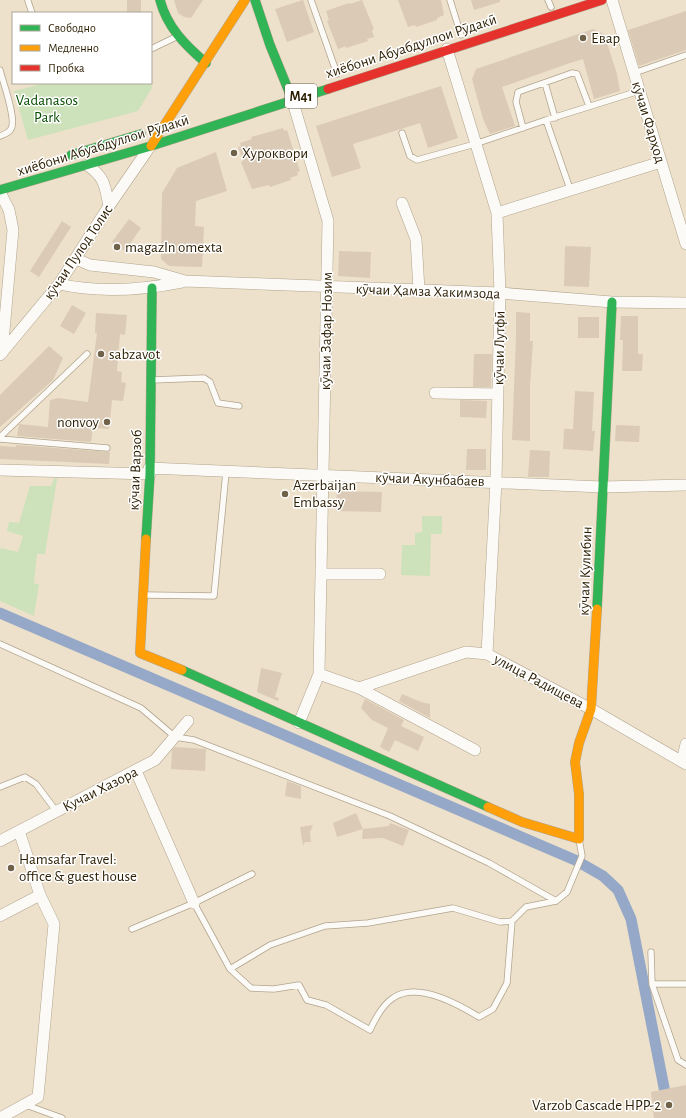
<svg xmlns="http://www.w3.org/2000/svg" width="686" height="1118" font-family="'Alegreya Sans',sans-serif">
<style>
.green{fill:#cde2ba}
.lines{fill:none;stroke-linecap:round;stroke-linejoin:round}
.canal{stroke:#96a8c8;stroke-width:11}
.building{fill:#dbcab6}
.lane-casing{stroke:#b1a48d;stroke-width:7}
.street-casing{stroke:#b1a48d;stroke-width:12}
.fast-casing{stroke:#b1a48d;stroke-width:10}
.slow-casing{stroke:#b1a48d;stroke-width:10}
.jam-casing{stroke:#b1a48d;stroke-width:10}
.lane{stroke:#fcfaf7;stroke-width:5.5}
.street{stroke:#fcfaf7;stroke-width:11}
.fast{stroke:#30b455;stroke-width:9}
.slow{stroke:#ff9f0a;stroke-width:9}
.jam{stroke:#e5322d;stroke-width:9}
.poi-dot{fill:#706248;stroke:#fff;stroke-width:1.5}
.labels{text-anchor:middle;stroke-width:3;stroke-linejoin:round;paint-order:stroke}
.shield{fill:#fff;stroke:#6b624e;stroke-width:1}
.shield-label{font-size:14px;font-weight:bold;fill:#2c1e02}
.poi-label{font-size:15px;fill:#2c1e02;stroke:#fff;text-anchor:start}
.street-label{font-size:15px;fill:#2c1e02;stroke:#fff}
.park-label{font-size:15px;fill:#064c01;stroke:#fff}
</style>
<rect width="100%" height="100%" fill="#ede1cb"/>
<path class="green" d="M46 83H151L152 88 138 111 28 140 14 91Z
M55 477 57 479 45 554H37L34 584H39L34 616 0 601V551L1 548 18 552 23 536 7 531 9 522 19 523 30 486H51Z
M422 516H442V534H431L430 576 401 575 402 545H415V533L422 532Z"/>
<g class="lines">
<path class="canal" d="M0 613 575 860 603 876 618 890 631 919 670 1118"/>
</g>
<path class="building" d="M127 0H141V13H127Z
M174 0H203L191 18 184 17 178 13Z
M303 0 314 32 287 42 275 9Z
M362 0 374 29 372 30 374 37 367 39 368 41 346 48V46L338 49 327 21 329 20 326 11 349 3 350 4Z
M398 0H441L444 15 437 18V20L416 27 415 25 408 27Z
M471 0H500V2L474 10Z
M686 11V50L639 66 628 30Z
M593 29 604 34 617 74 620 91 594 99 583 59 567 64 502 87 515 126 490 134 483 119 472 79 476 69Z
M441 86 458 138 428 148 420 123 401 129 353 144 361 168 332 177 316 126Z
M283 128 284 131 287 130 300 171 297 172 298 175 290 178 291 180 270 187 269 185 252 189 241 162 243 161 238 147 241 146 240 143 252 139 251 137Z
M216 152 227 191 196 201 195 226 204 227 202 267 169 266 161 259 162 193 177 168Z
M129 219 141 228 125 251 112 242Z
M62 221 71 227 39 277 30 271Z
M565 246 591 247 589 287 564 286Z
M339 251 371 252 370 278 338 276Z
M72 305 86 313 74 334 60 326Z
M516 312 530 313V341H533L530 387V441L512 440 516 336Z
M96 313 127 315 125 335 120 334 117 371 122 372 121 382 126 383 123 401 112 400 109 429 93 428 91 442 17 436 19 424 48 427 50 400 58 398 88 402 97 333H95Z
M621 316H638V354H643L642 371H622L623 340H620Z
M578 317H599V338H578Z
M49 346 63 358 53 380 0 427V395Z
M474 354H492L491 387H473Z
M575 391 594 392 592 431H595L593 451 563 449 564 429H573Z
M460 400 487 401 486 418 460 417Z
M616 425 640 426 639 442 615 441Z
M16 445 110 452 109 464 0 459V446L16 447Z
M467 449H486V470H466Z
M530 450 550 451 549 477H528Z
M337 491 382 492 381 512 336 511Z
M261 668 282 673 275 697 279 698 278 701 257 692Z
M402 694 421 702 430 704V718L399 701Z
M365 699 404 720 401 726 424 737 418 751 395 740 389 752 380 747 388 728 372 720 361 708Z
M175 747 206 749 205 771 171 769 172 750Z
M287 781 301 786V799L285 796Z
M356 813 363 829 337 837 333 823Z
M390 823 409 830 403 846 383 838 362 839 363 829 389 826Z
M313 825 310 832 311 842H305L303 846 300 827Z
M686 1085V1118H654L651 1092Z"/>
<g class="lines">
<defs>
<path id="lane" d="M311 0 337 74
M450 0 461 35
M548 0 551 7
M28 1 32 13
M151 49 178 36
M0 70C3 83 17 119 11 129 8 134 4 134 0 136
M634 73 686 55
M545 83 555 118
M546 120 639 91
M523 128 516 102 518 92 572 73 577 74 589 106
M402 133 410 156 417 160 475 144 546 120 570 189
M152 380 204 378 210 382 218 403 239 406
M0 437 87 354
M0 439 107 448
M145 595 214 596 226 472
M0 644 141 708 175 737 194 740 390 816 489 863 556 901
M0 787 25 777 36 784 57 812
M194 903 252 874
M132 929 194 903 230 969 270 945 325 926 368 923 453 908 500 922 512 921 526 907 556 901 567 892 582 856 579 839
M651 952 652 984
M230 969 251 988 274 989 299 985 307 1000 326 1005 370 1030C375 1019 382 1005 393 998 417 981 458 1004 479 1017L493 1009 507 983 512 921
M686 984H652L678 1060 686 1065
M26 1105 62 1118"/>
<path id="street" d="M612 0 686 244
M447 49 497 213 500 293 496 481 487 654
M292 99 328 221 319 674 299 723
M87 165C105 177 105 186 109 206
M0 192 9 210 13 230 2 353
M402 203 416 239 419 290
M497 213 661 162
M76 259 90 265 154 272 185 281 500 293 612 302 686 303
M59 284C99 293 142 290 182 282
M0 355 59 284 109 206 149 148
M435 393 498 394
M149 468 602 487 686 485
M0 470 150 474
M321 574H380
M319 674 359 688 475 750
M359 688 466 652 487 654 591 709 686 764
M682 762 686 744
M136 771 194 903
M0 841 155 760 188 721
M0 916 40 895
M0 1118 38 1097 54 924 40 895 19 831"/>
<path id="fast" d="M160 0C167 27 185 45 206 63
M255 0 270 45 292 99
M71 155 141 134
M0 190 151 146 328 89
M146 539 150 474 152 288
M597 609 612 302
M182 670 488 807"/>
<path id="slow" d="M151 146 245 0
M146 539 140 653 182 670
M488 807 522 822 579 839V794L575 762 579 743 591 709 597 609"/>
<path id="jam" d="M328 89 602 0"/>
</defs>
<use href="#lane" class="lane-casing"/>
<use href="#street" class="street-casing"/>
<use href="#fast" class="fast-casing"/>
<use href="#slow" class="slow-casing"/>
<use href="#jam" class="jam-casing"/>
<use href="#lane" class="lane"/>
<use href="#street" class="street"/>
<use href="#fast" class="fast"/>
<use href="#slow" class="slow"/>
<use href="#jam" class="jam"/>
</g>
<g class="poi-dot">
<circle cx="583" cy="38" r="4"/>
<circle cx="234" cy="153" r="4"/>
<circle cx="117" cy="247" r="4"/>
<circle cx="101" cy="354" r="4"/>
<circle cx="107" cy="422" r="4"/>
<circle cx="285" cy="494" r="4"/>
<circle cx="11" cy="868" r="4"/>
<circle cx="669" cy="1105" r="4"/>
</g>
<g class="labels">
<rect class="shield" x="285" y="84" width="32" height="24" rx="3"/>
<g class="shield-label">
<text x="301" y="101">M41</text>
</g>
<g class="poi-label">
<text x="591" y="43">Евар</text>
<text x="242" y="158">Хуроквори</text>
<text x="125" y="252">magazIn omexta</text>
<text x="109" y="359">sabzavot</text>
<text x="99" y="427" text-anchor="end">nonvoy</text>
<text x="293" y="490">Azerbaijan<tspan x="293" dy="17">Embassy</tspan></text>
<text x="19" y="864">Hamsafar Travel:<tspan x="19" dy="17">office &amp; guest house</tspan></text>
<text x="661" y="1110" text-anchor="end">Varzob Cascade HPP-2</text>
</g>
<g class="street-label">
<text transform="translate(411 46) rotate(-18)" y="5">хиёбони Абуабдуллои Рӯдакӣ</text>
<text transform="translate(649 122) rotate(73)" y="5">кӯчаи Фарҳод</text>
<text transform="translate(103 145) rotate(-17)" y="5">хиёбони Абуабдуллои Рӯдакӣ</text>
<text transform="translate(78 252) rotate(-56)" y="5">кӯчаи Пулод Толис</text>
<text transform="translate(428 291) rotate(2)" y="5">кӯчаи Ҳамза Хакимзода</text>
<text transform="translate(326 331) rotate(-89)" y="5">кӯчаи Зафар Нозим</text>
<text transform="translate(499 348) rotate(-89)" y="5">кӯчаи Лутфӣ</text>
<text transform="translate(135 470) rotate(-88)" y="5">кӯчаи Варзоб</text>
<text transform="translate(430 479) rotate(2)" y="5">кӯчаи Акунбабаев</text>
<text transform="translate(585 571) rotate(-88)" y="5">кӯчаи Кулибин</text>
<text transform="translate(539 681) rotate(28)" y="5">улица Радищева</text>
<text transform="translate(100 789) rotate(-27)" y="5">Кучаи Хазора</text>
</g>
<g class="park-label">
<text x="47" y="105">Vadanasos<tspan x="47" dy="17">Park</tspan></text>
</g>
</g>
<rect x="12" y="12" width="140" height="72" fill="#ffffff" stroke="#aba59a"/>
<rect x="20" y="25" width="20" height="6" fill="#30b455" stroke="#aba59a"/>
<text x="48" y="32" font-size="12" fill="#2c1e02">Свободно</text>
<rect x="20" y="45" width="20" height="6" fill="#ff9f0a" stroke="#aba59a"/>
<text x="48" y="52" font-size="12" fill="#2c1e02">Медленно</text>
<rect x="20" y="65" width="20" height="6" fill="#e5322d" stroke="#aba59a"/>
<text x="48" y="72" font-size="12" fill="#2c1e02">Пробка</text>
</svg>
